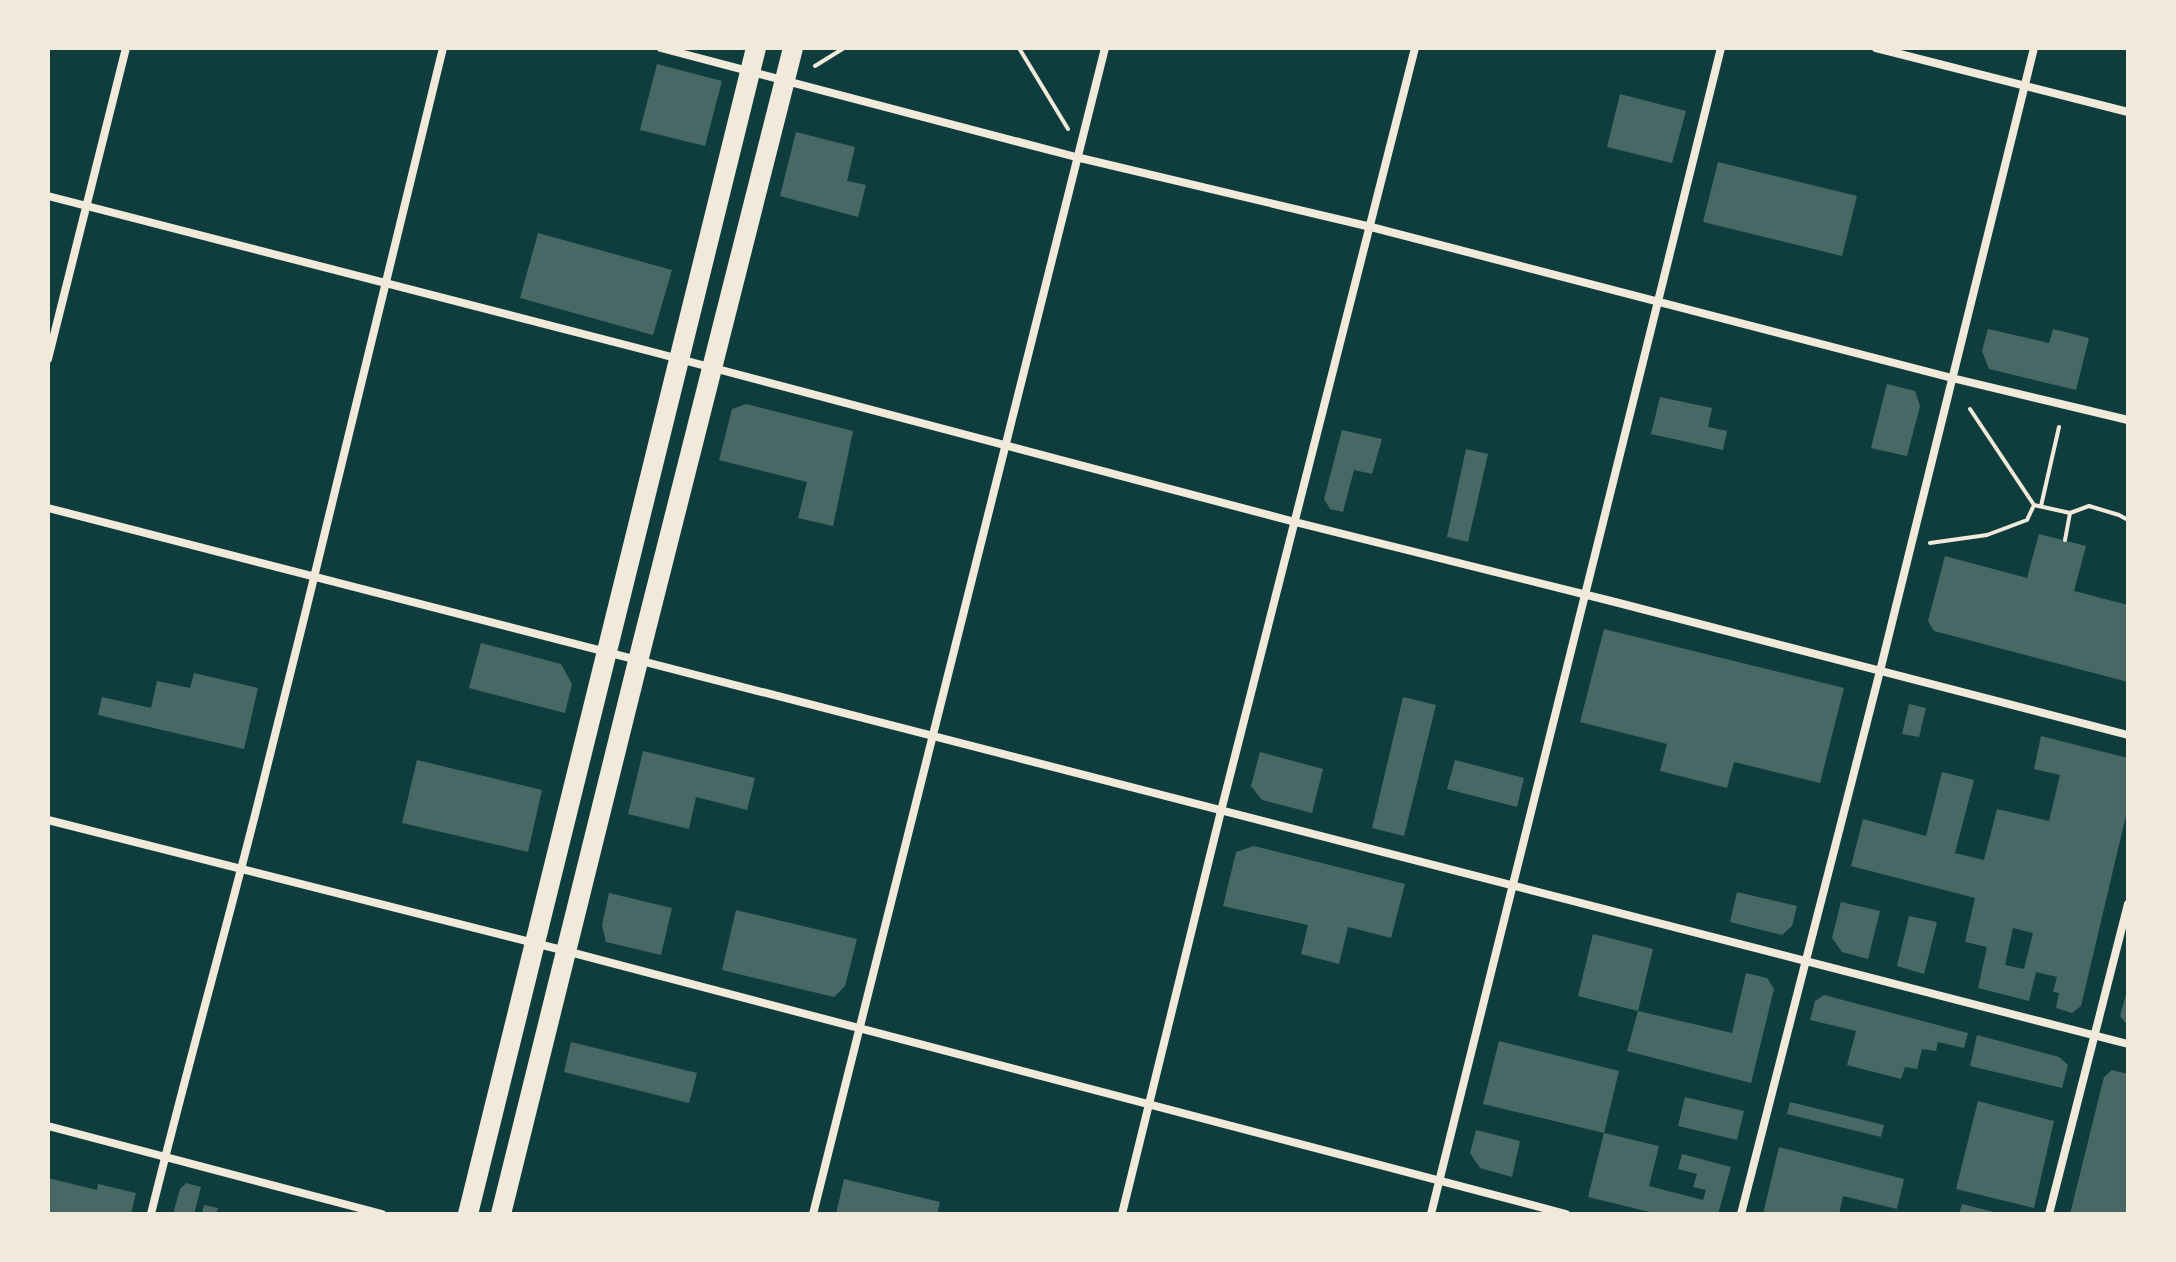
<svg xmlns="http://www.w3.org/2000/svg" width="2176" height="1262" font-family="Rubik,sans-serif">
<style>
.building{fill:#486865;fill-rule:evenodd}
.lines{fill:none;stroke-linecap:round;stroke-linejoin:round}
.path{stroke:#f1e9da;stroke-width:4}
.minor{stroke:#f1e9da;stroke-width:8}
.primary{stroke:#f1e9da;stroke-width:20}
</style>
<rect width="100%" height="100%" fill="#0f3d3e"/>
<path class="building" d="M657 64 722 81 705 146 640 130Z
M1620 94 1686 111 1672 163 1607 147Z
M796 132 855 147 847 181 866 185 858 217 780 196Z
M1718 162 1857 196 1842 256 1703 222Z
M538 233 672 270 653 335 520 298Z
M1988 329 2049 343 2053 329 2089 338 2076 390 1989 369 1982 351Z
M1887 384 1915 391 1920 406 1907 456 1871 448Z
M1660 397 1712 408 1708 427 1727 431 1723 450 1651 434Z
M746 404 853 431 833 526 798 518 807 482 719 460 732 409Z
M1342 430 1382 439 1372 474 1354 470 1343 512 1330 509 1324 499Z
M1466 449 1488 454 1468 542 1447 537Z
M2039 534 2086 546 2074 591 2128 605V682L1934 631 1928 621 1945 556 2027 578Z
M1604 629 1844 688 1820 783 1734 762 1727 788 1660 771 1667 744 1580 722Z
M481 643 561 664 572 684 565 713 469 688Z
M194 673 258 688 244 749 98 715 102 697 151 708 157 681 190 688Z
M1403 697 1436 705 1404 836 1372 828Z
M1909 704 1926 708 1919 737 1902 734Z
M2041 736 2128 758V807L2081 1006 2072 1013 2056 1008 2059 993 2053 992 2057 977 2036 972 2029 1001 1978 988 1987 947 1965 942 1975 898 1851 866 1863 819 1926 836 1942 772 1974 780 1955 853 1984 860 1997 809 2049 821 2060 775 2034 769ZM2013 928 2033 933 2024 969 2005 965Z
M643 751 755 778 747 810 696 797 689 829 628 814Z
M1260 752 1323 769 1312 813 1262 800 1251 786Z
M417 760 542 790 528 852 402 823Z
M1455 760 1524 778 1517 807 1447 789Z
M1254 846 1405 884 1391 938 1348 927 1339 964 1301 954 1308 925 1223 906 1236 852Z
M1737 892 1797 906 1792 926 1782 935 1730 922Z
M609 893 672 908 661 955 606 942 602 925Z
M1841 902 1880 911 1868 959 1842 952 1832 938Z
M736 910 857 939 845 986 834 997 722 970Z
M1909 916 1937 922 1924 974 1897 966Z
M1593 934 1653 949 1638 1011 1732 1033 1746 973 1767 978 1774 989 1751 1083 1627 1051 1638 1011 1578 996Z
M2127 991H2128V1026L2120 1016Z
M1824 995 1968 1033 1964 1048 1938 1042 1936 1051 1922 1049 1917 1069 1905 1067 1901 1079 1847 1065 1856 1031 1810 1020 1815 1001Z
M1977 1035 2059 1057 2068 1065 2062 1088 1970 1066Z
M1499 1041 1619 1071 1604 1133 1483 1104Z
M571 1042 697 1073 689 1103 564 1072Z
M2112 1070 2128 1074V1214H2070L2104 1077Z
M1685 1097 1744 1111 1737 1140 1678 1126Z
M1978 1101 2054 1121 2034 1208 1956 1189Z
M1790 1102 1884 1125 1881 1137 1787 1114Z
M1476 1130 1520 1141 1512 1177 1480 1168 1470 1153Z
M1604 1133 1659 1146 1649 1186 1703 1200 1706 1190 1693 1187 1697 1174 1678 1169 1682 1154 1731 1167 1718 1214H1658L1588 1197Z
M1779 1147 1904 1179 1897 1209 1843 1196 1839 1214H1763Z
M48 1178 97 1190 98 1184 136 1193 131 1214H59L48 1211Z
M844 1179 940 1202 937 1214H836Z
M186 1183 201 1187 194 1214H173L180 1189Z
M1962 1204 1998 1213V1214H1959Z
M204 1205 218 1208 216 1214H202Z"/>
<g class="lines">
<path class="path" d="M1019 48 1068 129
M815 66 844 48
M1970 409 2034 505 2070 513 2065 540
M2041 506 2059 427
M2070 513 2089 506 2119 515 2128 520
M1930 543 1987 535 2027 520 2034 505"/>
<path class="minor" d="M661 48 1076 157 1371 227 1952 378 2128 420
M1876 48 2128 112
M48 196 649 351 1295 522 1615 602 2128 735
M48 359 126 48
M48 508C741 689 1435 866 2128 1044
M48 820 566 951 1566 1214
M48 1126 382 1214
M151 1214C184 1079 222 945 256 811 320 557 381 302 443 48
M813 1214 1105 48
M1122 1214 1221 811 1415 48
M1431 1214 1721 48
M1741 1214 1880 671 2034 48
M2049 1214 2128 904"/>
<path class="primary" d="M468 1214 756 48
M501 1214 643 641 793 48"/>
</g>
<rect width="2176" height="1262" fill="none" stroke="#f1e9da" stroke-width="100"/>
</svg>
